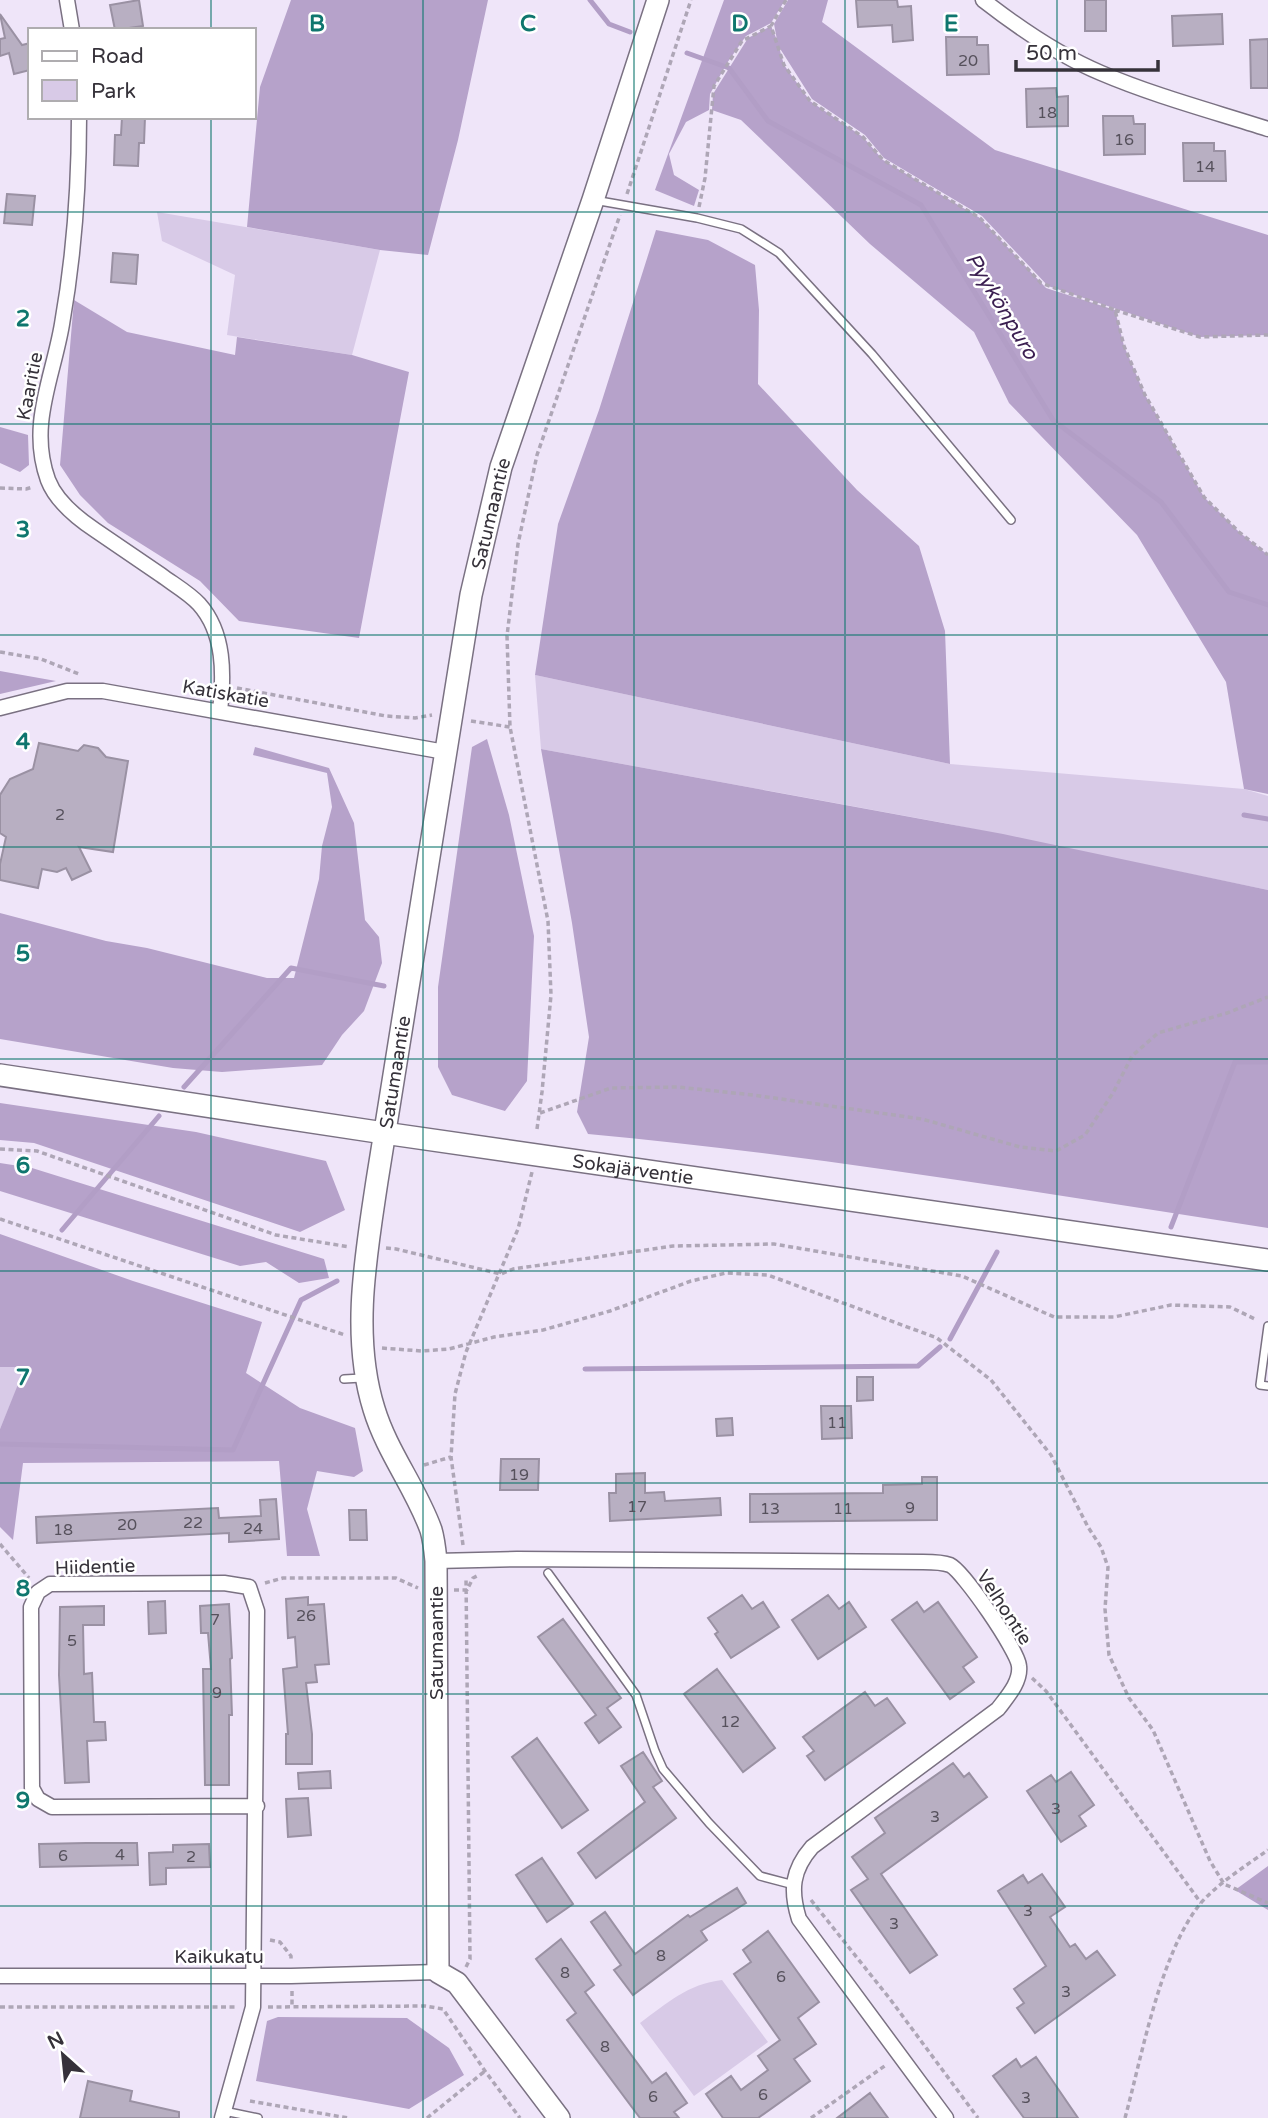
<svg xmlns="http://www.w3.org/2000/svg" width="1268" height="2118" font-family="'Varela Round',sans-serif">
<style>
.green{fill:#d8cae7}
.forest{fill:#b6a2ca}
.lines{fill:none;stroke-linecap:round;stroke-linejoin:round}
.stream{stroke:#b29ec6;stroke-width:5}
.building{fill:#b8afc2;stroke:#9a91a3;stroke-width:2}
.lane-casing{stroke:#7a7182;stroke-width:10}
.street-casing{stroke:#7a7182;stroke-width:17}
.secondary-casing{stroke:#7a7182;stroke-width:24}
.path{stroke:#aea6b6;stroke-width:3.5;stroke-dasharray:5 3.5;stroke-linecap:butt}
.lane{stroke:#fff;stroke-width:7}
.street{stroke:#fff;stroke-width:14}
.secondary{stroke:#fff;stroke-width:21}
.grid{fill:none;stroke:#0f766e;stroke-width:2;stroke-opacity:0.55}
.labels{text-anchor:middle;stroke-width:5;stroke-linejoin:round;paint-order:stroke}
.number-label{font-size:16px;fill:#56515c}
.street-label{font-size:19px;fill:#36323a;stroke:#fff}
.water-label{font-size:21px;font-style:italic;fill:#3b1f51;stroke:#fff}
.grid-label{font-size:23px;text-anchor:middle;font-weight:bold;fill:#0f766e;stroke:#fff;stroke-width:5;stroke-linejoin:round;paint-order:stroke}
</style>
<rect width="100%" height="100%" fill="#efe5f9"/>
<path class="green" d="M157 212 380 250 352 355 227 335 235 275 162 241Z
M535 675 950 764 1244 789 1268 796V890L944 823 541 749Z
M0 1367H26L0 1429Z
M722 1980 768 2042 694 2096 640 2023C667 2003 688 1984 722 1980Z"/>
<path class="forest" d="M291 0H488L458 140 428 255 380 250 247 227 260 87Z
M724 0H785L771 23 746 36 727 63 710 94 709 110 686 122 669 154 674 175 699 190 694 206 655 190Z
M788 0H828L822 22 995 150 1268 235V335L1200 337 1048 286 982 216 884 158 865 135 812 99 779 47 784 65 810 101 863 137 883 160 980 218 1046 288 1115 310 1124 346 1145 395 1204 497 1239 532 1268 555V794L1244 789 1226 682 1137 535 1009 403 974 332 870 244 741 120 712 110 713 94 748 38 771 26 777 40 774 24Z
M656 230 708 240 755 265 759 310 758 384 857 490 919 546 945 631 950 764 535 675 558 524 599 410Z
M74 300 127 332 235 355 237 337 352 355 409 372 359 638 239 621 200 581 108 523 80 495 60 465Z
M0 427 28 435 29 465 20 472 0 463Z
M0 671 56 681 0 694Z
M487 739 509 815 534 936 527 1081 505 1111 452 1095 438 1067V987L472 747Z
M255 747 329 768 354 823 365 920 379 937 382 963 364 1011 342 1035 322 1065 222 1072 173 1068 0 1039V913L106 941 147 948 267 978H294L319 879 322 846 332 807 327 773 253 755Z
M541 749 1003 834 1268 890V1228C1042 1193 816 1155 588 1134L577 1112 589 1037 572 923Z
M0 1103 196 1132 326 1161 345 1210 300 1232 34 1143 0 1140Z
M0 1163 32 1168 324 1259 329 1278 299 1283 266 1262 240 1266 0 1191Z
M0 1234 133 1281 262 1322 246 1373 300 1408 355 1428 363 1471 354 1477 317 1471 307 1509 320 1556H287L279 1461 23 1463 13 1540 0 1527V1429L25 1367H0Z
M1268 1866V1910L1235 1890Z
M278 2017 407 2018 449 2048 464 2075 409 2109 256 2081 267 2021Z"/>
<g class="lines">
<path class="stream" d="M590 0 609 24 630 32
M687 53 729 68 768 121 921 205 1053 420 1161 502 1229 592 1268 605
M1244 815 1268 819
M184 1087 291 968 384 986
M1171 1227 1235 1062H1268
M62 1230 159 1116
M950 1339 997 1252
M585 1369 918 1366 940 1347
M0 1444 233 1450 301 1300 337 1281"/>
</g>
<path class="building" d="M139 0 143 26 115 30 110 5Z
M856 0H897L898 7 911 6 913 40 893 42 892 25 858 27Z
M1085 0H1106V31H1085Z
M0 14 22 45 30 43V70L14 74 9 53 0 56V39L5 38Z
M1222 14 1223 44 1173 46 1172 16Z
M946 37H977V45H988L989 74 947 75Z
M1268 39V88H1251L1250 40Z
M1056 88 1057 97 1068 96V126L1027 127 1026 89Z
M1103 116H1133L1134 124H1145V154L1104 155Z
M122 117H145L144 143H139L138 166 114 165 115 135H121Z
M1183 143H1214V151H1225L1226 181H1184Z
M7 194 35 196 32 225 4 223Z
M113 253 138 255 136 284 111 282Z
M39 743 78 751 84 745 98 748 106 757 128 761 113 852 79 847 91 871 72 880 66 868 57 872 42 869 38 888 0 880V864L6 837 0 833V795L10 779 33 769Z
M857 1377H873V1400L857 1401Z
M821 1406H851L852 1438 822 1439Z
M732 1418 733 1435 717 1436 716 1419Z
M501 1459H539L538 1490H500Z
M645 1473V1493L664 1492 665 1501 720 1498 721 1515 610 1521 609 1493H616V1474Z
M922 1477H937V1520L750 1522V1494L883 1493V1485L922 1484Z
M276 1499 279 1539 229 1542V1533L37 1543 36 1517 218 1508 219 1518 261 1516 260 1500Z
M349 1510H366L367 1540H350Z
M742 1595 752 1609 763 1602 779 1627 731 1658 715 1634 718 1632 708 1618Z
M828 1595 839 1609 849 1602 866 1627 818 1659 792 1620Z
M308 1597V1605L324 1604 329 1664 315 1665 317 1682 306 1683 312 1734V1764H286V1734H288L283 1669 297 1667 295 1637 288 1638 286 1599Z
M165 1601 166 1633 149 1634 148 1602Z
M917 1602 924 1612 938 1602 977 1657 963 1667 974 1682 950 1699 892 1620Z
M229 1604 232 1658 230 1659 232 1715H229V1785H205L203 1669H211L208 1633H201L200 1606Z
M104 1606V1625H83L84 1674 92 1673 94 1722H105L106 1740 87 1741 89 1782 65 1783 59 1675 60 1607Z
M563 1619 621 1698 607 1708 621 1727 599 1743 585 1723 596 1715 538 1637Z
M717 1669 775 1748 743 1772 684 1694Z
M865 1692 875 1706 887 1698 905 1723 825 1780 807 1756 814 1751 803 1737Z
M537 1738 588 1810 562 1828 512 1757Z
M643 1752 662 1781 653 1787 676 1818 596 1878 578 1853 645 1802 621 1766Z
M953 1763 964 1777 969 1773 987 1797 881 1874 937 1955 910 1973 851 1890 868 1879 852 1857 885 1833 875 1818Z
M330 1771 331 1788 299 1789 298 1773Z
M1071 1772 1094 1805 1079 1816 1086 1826 1061 1842 1027 1791 1051 1775 1056 1782Z
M308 1798 311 1835 288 1837 286 1799Z
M86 1843H137L138 1865 40 1867 39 1844Z
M209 1844 210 1867 166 1868V1884L150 1885 149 1853 173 1852V1845Z
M542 1858 573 1904 547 1922 516 1875Z
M1042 1874 1065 1907 1050 1917 1070 1947 1075 1944 1086 1959 1097 1951 1115 1975 1035 2033 1017 2008 1024 2003 1014 1989 1046 1966 998 1891 1023 1875 1028 1883Z
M737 1888 746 1903 701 1931 707 1940 633 1995 614 1970 621 1965 591 1922 605 1912 635 1954 688 1915 690 1917Z
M768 1931 819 2002 798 2018 816 2044 794 2059 810 2081 758 2118H723L706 2094 731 2076 741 2090 768 2070 758 2056 780 2040 734 1974 751 1962 743 1950Z
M561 1939 594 1985 585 1992 652 2083 666 2073 687 2103 674 2112 679 2118H640L567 2020 576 2013 536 1959Z
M1036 2057 1052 2080 1078 2118H1024L993 2076 1016 2059 1021 2067Z
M88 2081 132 2091 130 2101 179 2112V2118H80Z
M870 2093 888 2118H837Z"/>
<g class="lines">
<defs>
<path id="lane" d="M594 200 697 218 741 229 779 253 872 354 1011 520
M1268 1326 1260 1385 1268 1386
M344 1379 362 1378
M548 1573 636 1695 655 1751 663 1769 709 1823 760 1876 794 1885
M224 2111 258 2118"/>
<path id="street" d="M67 0 72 30
M983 0C1019 28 1058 55 1101 73 1155 96 1212 111 1268 129
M79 117C79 186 74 256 62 324 53 378 28 425 48 480 56 501 77 518 95 530 117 545 139 560 161 575 173 584 189 593 199 604 225 633 224 675 220 711
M0 708 67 691H103L445 752
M436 1561 517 1559 923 1562C932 1562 942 1562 950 1565 963 1571 1018 1651 1019 1666 1021 1682 1007 1697 998 1709L812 1847C792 1870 790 1890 799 1919L946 2118
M0 1976H291L438 1972
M222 2118 253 2007 257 1611 249 1587 224 1583 50 1584 38 1592 31 1607 32 1788 38 1799 52 1807 257 1806"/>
<g id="secondary">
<path id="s1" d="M0 1075 384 1133 1268 1260"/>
<path id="s2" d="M559 2118 457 1983 438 1972 436 1561C435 1551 434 1540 431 1530 416 1488 387 1452 374 1409 351 1336 366 1255 377 1181L471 595 501 467 593 200 658 0"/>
</g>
</defs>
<use href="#lane" class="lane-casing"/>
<use href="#street" class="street-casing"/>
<use href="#secondary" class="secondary-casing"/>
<path class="path" d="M786 0 771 26 784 65 810 101 863 137 883 160 980 218 1041 283 1115 310 1124 346 1145 395 1204 497 1239 532 1268 555
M627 194 691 0
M699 207 705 178 714 86 742 41 771 26
M1115 310 1200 337 1268 335
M0 488 26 489 33 487
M0 652 41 659 79 674
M237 688 386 716 415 718 432 715
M471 721 510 727
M540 1113 611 1088 678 1087 753 1095 922 1119 1020 1147 1056 1151 1085 1135 1113 1093 1132 1056 1158 1033 1227 1013 1268 997
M537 1129 542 1092 551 995 548 921 510 727 507 636 518 544 537 455 620 215
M0 1149 37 1151 276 1235 350 1247
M0 1219 345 1335
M386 1248 396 1249 501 1274 513 1269 673 1246 774 1244 962 1276 1054 1317H1114L1171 1305 1230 1307 1257 1320
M382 1348 421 1351 449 1349 494 1337 543 1330 610 1311 691 1281 726 1273 768 1275 937 1338 991 1380 1051 1455 1088 1527 1101 1547 1108 1567 1105 1609 1109 1655 1129 1698 1153 1730 1210 1861 1224 1884 1268 1903
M424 1465 451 1457
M0 1544 29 1578
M463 1545 451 1457 455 1394 466 1352 518 1229 532 1172
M265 1583 283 1578H396L418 1588
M454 1590H467L473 1578 477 1576
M1032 1678 1046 1691 1201 1903
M811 1900 890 1999 978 2118
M270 1940 280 1942 291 1956V1962
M466 1967 470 1959 466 1577
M292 1991V2006
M0 2007H236
M268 2007 425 2006 443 2009 485 2071 520 2118
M250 2101 348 2118
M427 2118 485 2071
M811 2118 886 2065
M1125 2118C1142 2056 1160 1954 1200 1904 1217 1884 1247 1865 1268 1850"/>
<use href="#lane" class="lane"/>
<use href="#street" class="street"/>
<use href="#secondary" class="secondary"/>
</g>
<path class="grid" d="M211 0V30M423 0V2118M634 0V2118M845 0V2118M1057 0V2118M211 117V2118M0 212H1268M0 424H1268M0 635H1268M0 847H1268M0 1059H1268M0 1271H1268M0 1483H1268M0 1694H1268M0 1906H1268"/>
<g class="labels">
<g class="number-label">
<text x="968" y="66">20</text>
<text x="1047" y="118">18</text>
<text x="1124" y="145">16</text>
<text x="1205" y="172">14</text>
<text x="60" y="820">2</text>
<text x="837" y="1428">11</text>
<text x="519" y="1480">19</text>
<text x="637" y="1512">17</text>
<text x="910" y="1513">9</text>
<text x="770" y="1514">13</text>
<text x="843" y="1514">11</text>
<text x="193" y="1528">22</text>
<text x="127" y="1530">20</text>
<text x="253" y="1534">24</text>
<text x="63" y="1535">18</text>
<text x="306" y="1621">26</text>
<text x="215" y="1625">7</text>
<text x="72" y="1646">5</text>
<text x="217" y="1698">9</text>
<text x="730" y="1727">12</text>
<text x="1056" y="1814">3</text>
<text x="935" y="1822">3</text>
<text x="120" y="1860">4</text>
<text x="63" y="1861">6</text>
<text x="191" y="1862">2</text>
<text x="1028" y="1916">3</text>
<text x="894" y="1929">3</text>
<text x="661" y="1961">8</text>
<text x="565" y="1978">8</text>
<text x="781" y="1982">6</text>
<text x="1066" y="1997">3</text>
<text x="605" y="2052">8</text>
<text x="763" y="2100">6</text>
<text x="653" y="2102">6</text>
<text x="1026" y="2103">3</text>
</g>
<g class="street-label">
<text transform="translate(29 386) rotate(-79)" y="7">Kaaritie</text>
<text dy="7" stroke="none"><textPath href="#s2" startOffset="1675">Satumaantie</textPath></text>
<text transform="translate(226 693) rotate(10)" y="7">Katiskatie</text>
<text dy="7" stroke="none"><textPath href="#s2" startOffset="1108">Satumaantie</textPath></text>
<text dy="7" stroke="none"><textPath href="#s1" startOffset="640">Sokajärventie</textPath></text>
<text transform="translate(95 1566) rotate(-2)" y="7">Hiidentie</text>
<text transform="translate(1005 1607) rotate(57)" y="7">Velhontie</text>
<text transform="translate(436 1643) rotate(-90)" y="7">Satumaantie</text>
<text x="219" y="1963">Kaikukatu</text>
</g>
<g class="water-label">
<text transform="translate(1002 306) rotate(59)" y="7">Pyykönpuro</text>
</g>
</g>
<g class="grid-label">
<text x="317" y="31">B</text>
<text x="528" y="31">C</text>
<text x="740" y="31">D</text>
<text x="951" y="31">E</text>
<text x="23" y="326">2</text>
<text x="23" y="537">3</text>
<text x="23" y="749">4</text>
<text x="23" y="961">5</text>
<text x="23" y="1173">6</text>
<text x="23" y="1385">7</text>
<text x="23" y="1596">8</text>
<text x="23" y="1808">9</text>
</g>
<rect x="28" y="28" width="228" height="91" fill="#ffffff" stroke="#afadb0" stroke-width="2"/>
<rect x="42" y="51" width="35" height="10" fill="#ffffff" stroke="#afadb0" stroke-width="2"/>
<text x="91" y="63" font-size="21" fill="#36323a">Road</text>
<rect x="42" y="80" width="35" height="21" fill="#d8cae7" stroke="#afadb0" stroke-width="2"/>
<text x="91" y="98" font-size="21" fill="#36323a">Park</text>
<g transform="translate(63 2055) rotate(333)" stroke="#ffffff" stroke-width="5" paint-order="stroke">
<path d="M0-5L12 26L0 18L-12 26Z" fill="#36323a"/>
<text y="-10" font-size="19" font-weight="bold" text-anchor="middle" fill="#36323a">N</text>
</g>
<path d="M1016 60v10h142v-10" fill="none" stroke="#36323a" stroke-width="3.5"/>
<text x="1026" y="60" font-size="21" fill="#36323a" stroke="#ffffff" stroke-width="5" paint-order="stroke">50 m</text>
</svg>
